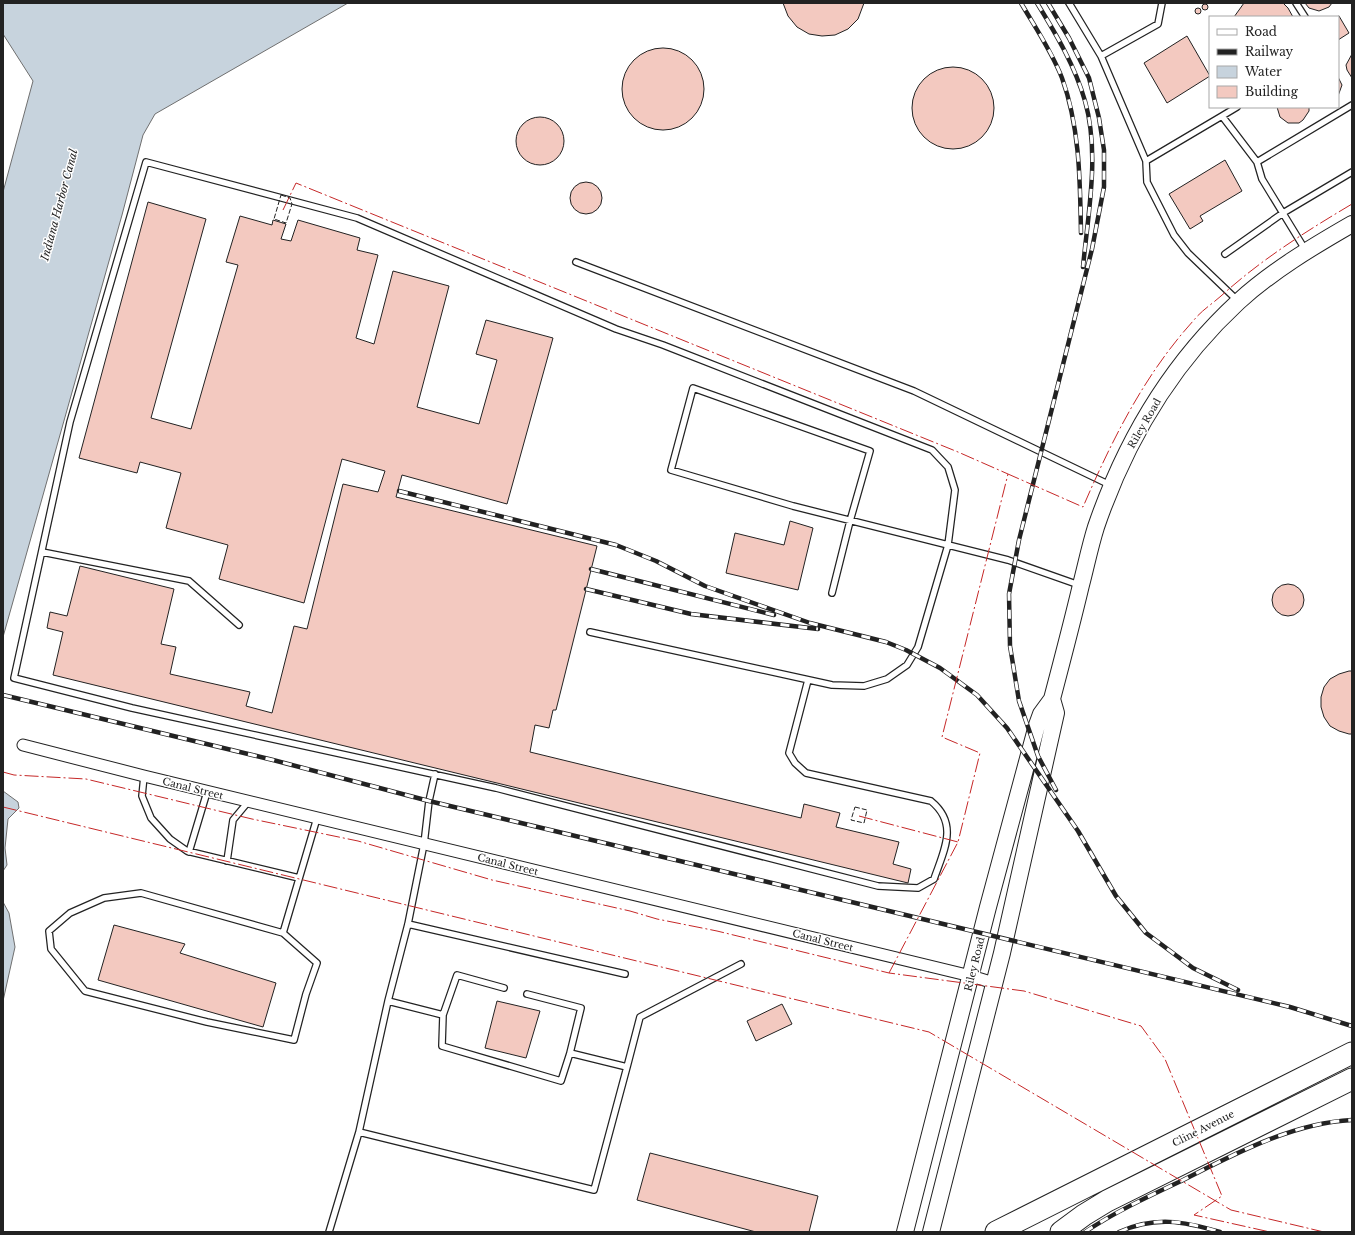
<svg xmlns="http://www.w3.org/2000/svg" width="1355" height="1235" font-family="'Libre Baskerville',serif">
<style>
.water{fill:#c7d3dd;stroke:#6f6f6f}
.building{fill:#f3c9c0;stroke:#222}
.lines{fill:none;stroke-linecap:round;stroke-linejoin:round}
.lane-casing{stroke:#222;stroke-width:8}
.street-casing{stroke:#222;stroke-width:13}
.secondary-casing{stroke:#222;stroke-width:18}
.highway-casing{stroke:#222;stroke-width:23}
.lane{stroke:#fff;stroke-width:5.5}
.street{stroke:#fff;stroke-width:11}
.secondary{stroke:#fff;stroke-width:16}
.highway{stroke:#fff;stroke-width:21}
.rail-casing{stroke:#222;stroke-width:4.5}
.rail{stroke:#fff;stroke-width:3;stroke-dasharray:9;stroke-linecap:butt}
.fence{stroke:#222;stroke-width:1;stroke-dasharray:5 2;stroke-linecap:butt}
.power{stroke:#c62828;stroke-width:1;stroke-dasharray:14 3 2 3;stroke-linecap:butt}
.labels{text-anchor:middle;stroke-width:3;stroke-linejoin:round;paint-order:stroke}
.street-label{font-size:10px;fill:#222;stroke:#fff}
.water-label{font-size:11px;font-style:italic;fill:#222;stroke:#fff}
</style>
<rect width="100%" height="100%" fill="#fff"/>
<path class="water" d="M3 3H348L155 114 143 135 122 215 3 637V192L33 81 3 34Z
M3 791 18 802 19 808 8 819 5 848 7 865 3 871Z
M3 902 9 913 15 947 3 1001Z"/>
<path class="building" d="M783 3H864L858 19 848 29 835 35 822 36 809 34 797 27 788 16Z
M1244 3H1283L1288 8 1293 17H1234Z
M1305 3H1332L1329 7 1319 11 1309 8Z
M1202 7a3 3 0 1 1 6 0a3 3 0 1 1-6 0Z
M1195 11a3 3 0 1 1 6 0a3 3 0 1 1-6 0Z
M1339 16 1349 33 1338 40 1337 17Z
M1187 36 1210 76 1167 103 1144 63Z
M622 89a41 41 0 1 1 82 0a41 41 0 1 1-82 0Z
M1352 54V78L1347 70 1346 65Z
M912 108a41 41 0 1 1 82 0a41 41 0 1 1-82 0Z
M1338 77 1342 85 1338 96Z
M1277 107H1309V111L1303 120 1299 123H1288L1280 117Z
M516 141a24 24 0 1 1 48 0a24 24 0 1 1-48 0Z
M1225 160 1242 191 1200 216 1203 221 1190 229 1169 194Z
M570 198a16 16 0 1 1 32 0a16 16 0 1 1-32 0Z
M148 202 206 219 151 418 191 429 238 265 226 262 240 216 272 225 273 220 286 224 281 239 291 241 298 220 360 238 357 250 378 255 356 338 374 344 393 271 449 286 417 407 479 424 497 360 476 354 486 320 553 338 507 504 402 475 396 497 597 546 556 710H553L549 728 535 725 530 752 801 818 804 804 840 813 836 827 899 842 893 864 911 869 908 883 53 675 63 632 47 628 50 612 67 616 80 566 174 589 161 644 176 647 170 674 250 692 246 706 272 713 294 626 307 629 343 484 378 492 385 471 342 459 304 603 219 579 228 545 166 528 181 473 140 462 137 473 79 458Z
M790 521 813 528 798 590 726 573 735 533 784 545Z
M1272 600a16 16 0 1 1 32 0a16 16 0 1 1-32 0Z
M1349 671H1352V734H1349L1339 731 1330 726 1324 717 1321 707V697L1324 687 1330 679 1339 674Z
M114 925 185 944 180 953 276 983 263 1027 98 980Z
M497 1001 540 1011 526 1058 485 1048Z
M782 1004 792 1024 756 1041 747 1021Z
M650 1153 818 1196 809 1232H756L637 1200Z"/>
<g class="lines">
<defs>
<path id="lane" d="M1069 3 1101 56 1146 161
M1296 3 1305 17
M1101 56 1158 24 1162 3
M1222 116 1237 107
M1257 162 1352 105
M1225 254 1283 213 1352 172
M576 262 914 391 1110 485
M1237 300 1188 253 1174 235 1147 182 1146 161 1222 116 1257 162 1262 179 1306 251
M42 552 189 581 239 625
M832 593 850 521 870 451 693 388 671 470 793 506 1008 560 1079 585
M590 632 832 685 864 686 887 679 907 665 918 647 948 545 955 490 948 467 932 450 663 345 616 329 357 218 146 162 70 422 14 678 132 708 496 788 878 886 918 888 934 879C944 850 959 824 931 801L806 773 795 763 789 753 808 680
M144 776 142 796 151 818 170 839 187 851 299 878
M189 852 207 792
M227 861 233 820 248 802
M408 924 625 974
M283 933 317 963 306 994 294 1040 207 1022 85 991 51 949 49 931 70 913 104 898 141 893 283 933 317 818
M527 994 581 1008 570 1053
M388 1001 443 1015 442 1046 561 1081 570 1053 627 1067 594 1190 359 1132 388 1001 408 924 424 844 429 801 435 774
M443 1015 457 975 504 988
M627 1067 640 1017 741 964
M329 1232 359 1132"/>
<path id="street" d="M23 745 144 776 971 976 994 983"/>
<path id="secondary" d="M905 1232 988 907 1037 725 1041 714 1052 699C1062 661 1072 623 1081 585 1086 566 1090 546 1096 527 1125 442 1172 363 1238 302 1272 271 1312 247 1352 224
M931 1232 1002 953 1056 713 1052 699"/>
<path id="highway" d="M996 1232 1352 1053
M1061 1232 1084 1215 1107 1201 1352 1079"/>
</defs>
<use href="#lane" class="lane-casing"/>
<use href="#street" class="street-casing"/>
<use href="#secondary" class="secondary-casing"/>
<use href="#highway" class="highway-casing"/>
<use href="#lane" class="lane"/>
<use href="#street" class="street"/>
<use href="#secondary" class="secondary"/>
<use href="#highway" class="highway"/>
<defs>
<path id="rail" d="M1021 3C1035 27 1052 52 1062 78 1080 128 1080 181 1081 233
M1037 3C1056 34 1075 66 1085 101 1100 154 1088 213 1083 267
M1048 3 1069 38 1089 78 1099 118 1104 150V187L1092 249 1019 540 1009 594 1010 646 1019 701 1038 756 1056 790
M399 491 616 545 656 561 705 586 810 623 886 642 906 650 940 668 977 695 1007 728 1078 831 1116 896 1146 933 1193 968 1238 990
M591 569 774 615
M586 589 691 614 818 629
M3 695 273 760 429 801 1290 1007 1352 1026
M1085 1232C1115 1212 1147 1197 1179 1182 1233 1155 1291 1123 1352 1120
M1119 1232C1155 1216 1183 1221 1220 1232"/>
</defs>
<use href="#rail" class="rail-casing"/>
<use href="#rail" class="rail"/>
<path class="fence" d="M281 195 290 198 292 204 286 223 274 219Z
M855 807 867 810 864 823 851 820Z"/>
<path class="power" d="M283 210 296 183 958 452 1008 474
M3 772 14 775 86 779 252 819 358 841 492 880 630 911 657 919 717 931 889 973 1024 991 1141 1026 1165 1059 1222 1196 1194 1215 1270 1232
M3 807 929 1032 1231 1210 1324 1232
M859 816 958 842
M889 973 958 842 980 753 942 737 1008 474 1083 507C1112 440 1144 375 1194 320 1201 311 1212 304 1221 296 1262 259 1305 232 1352 204"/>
</g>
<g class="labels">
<g class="street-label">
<text transform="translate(1144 423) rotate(-60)" y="4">Riley Road</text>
<text transform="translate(193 788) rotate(14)" y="4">Canal Street</text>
<text transform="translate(508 864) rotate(14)" y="4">Canal Street</text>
<text transform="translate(823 940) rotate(14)" y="4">Canal Street</text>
<text transform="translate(974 964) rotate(-76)" y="4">Riley Road</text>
<text transform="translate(1203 1128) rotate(-27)" y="4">Cline Avenue</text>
</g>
<g class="water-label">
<text transform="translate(59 205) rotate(-75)" y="4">Indiana Harbor Canal</text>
</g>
</g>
<rect width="1355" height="1235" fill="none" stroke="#222222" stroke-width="8"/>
<rect x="1209" y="16" width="130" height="92" fill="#ffffff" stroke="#a7a7a7"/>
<rect x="1217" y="29" width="20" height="6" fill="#ffffff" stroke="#a7a7a7"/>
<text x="1245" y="36" font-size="12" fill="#222222">Road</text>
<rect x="1217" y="49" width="20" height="6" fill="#222222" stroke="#a7a7a7"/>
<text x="1245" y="56" font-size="12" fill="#222222">Railway</text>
<rect x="1217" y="66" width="20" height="12" fill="#c7d3dd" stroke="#a7a7a7"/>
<text x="1245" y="76" font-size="12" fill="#222222">Water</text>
<rect x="1217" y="86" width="20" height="12" fill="#f3c9c0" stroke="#a7a7a7"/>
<text x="1245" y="96" font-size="12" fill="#222222">Building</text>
</svg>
